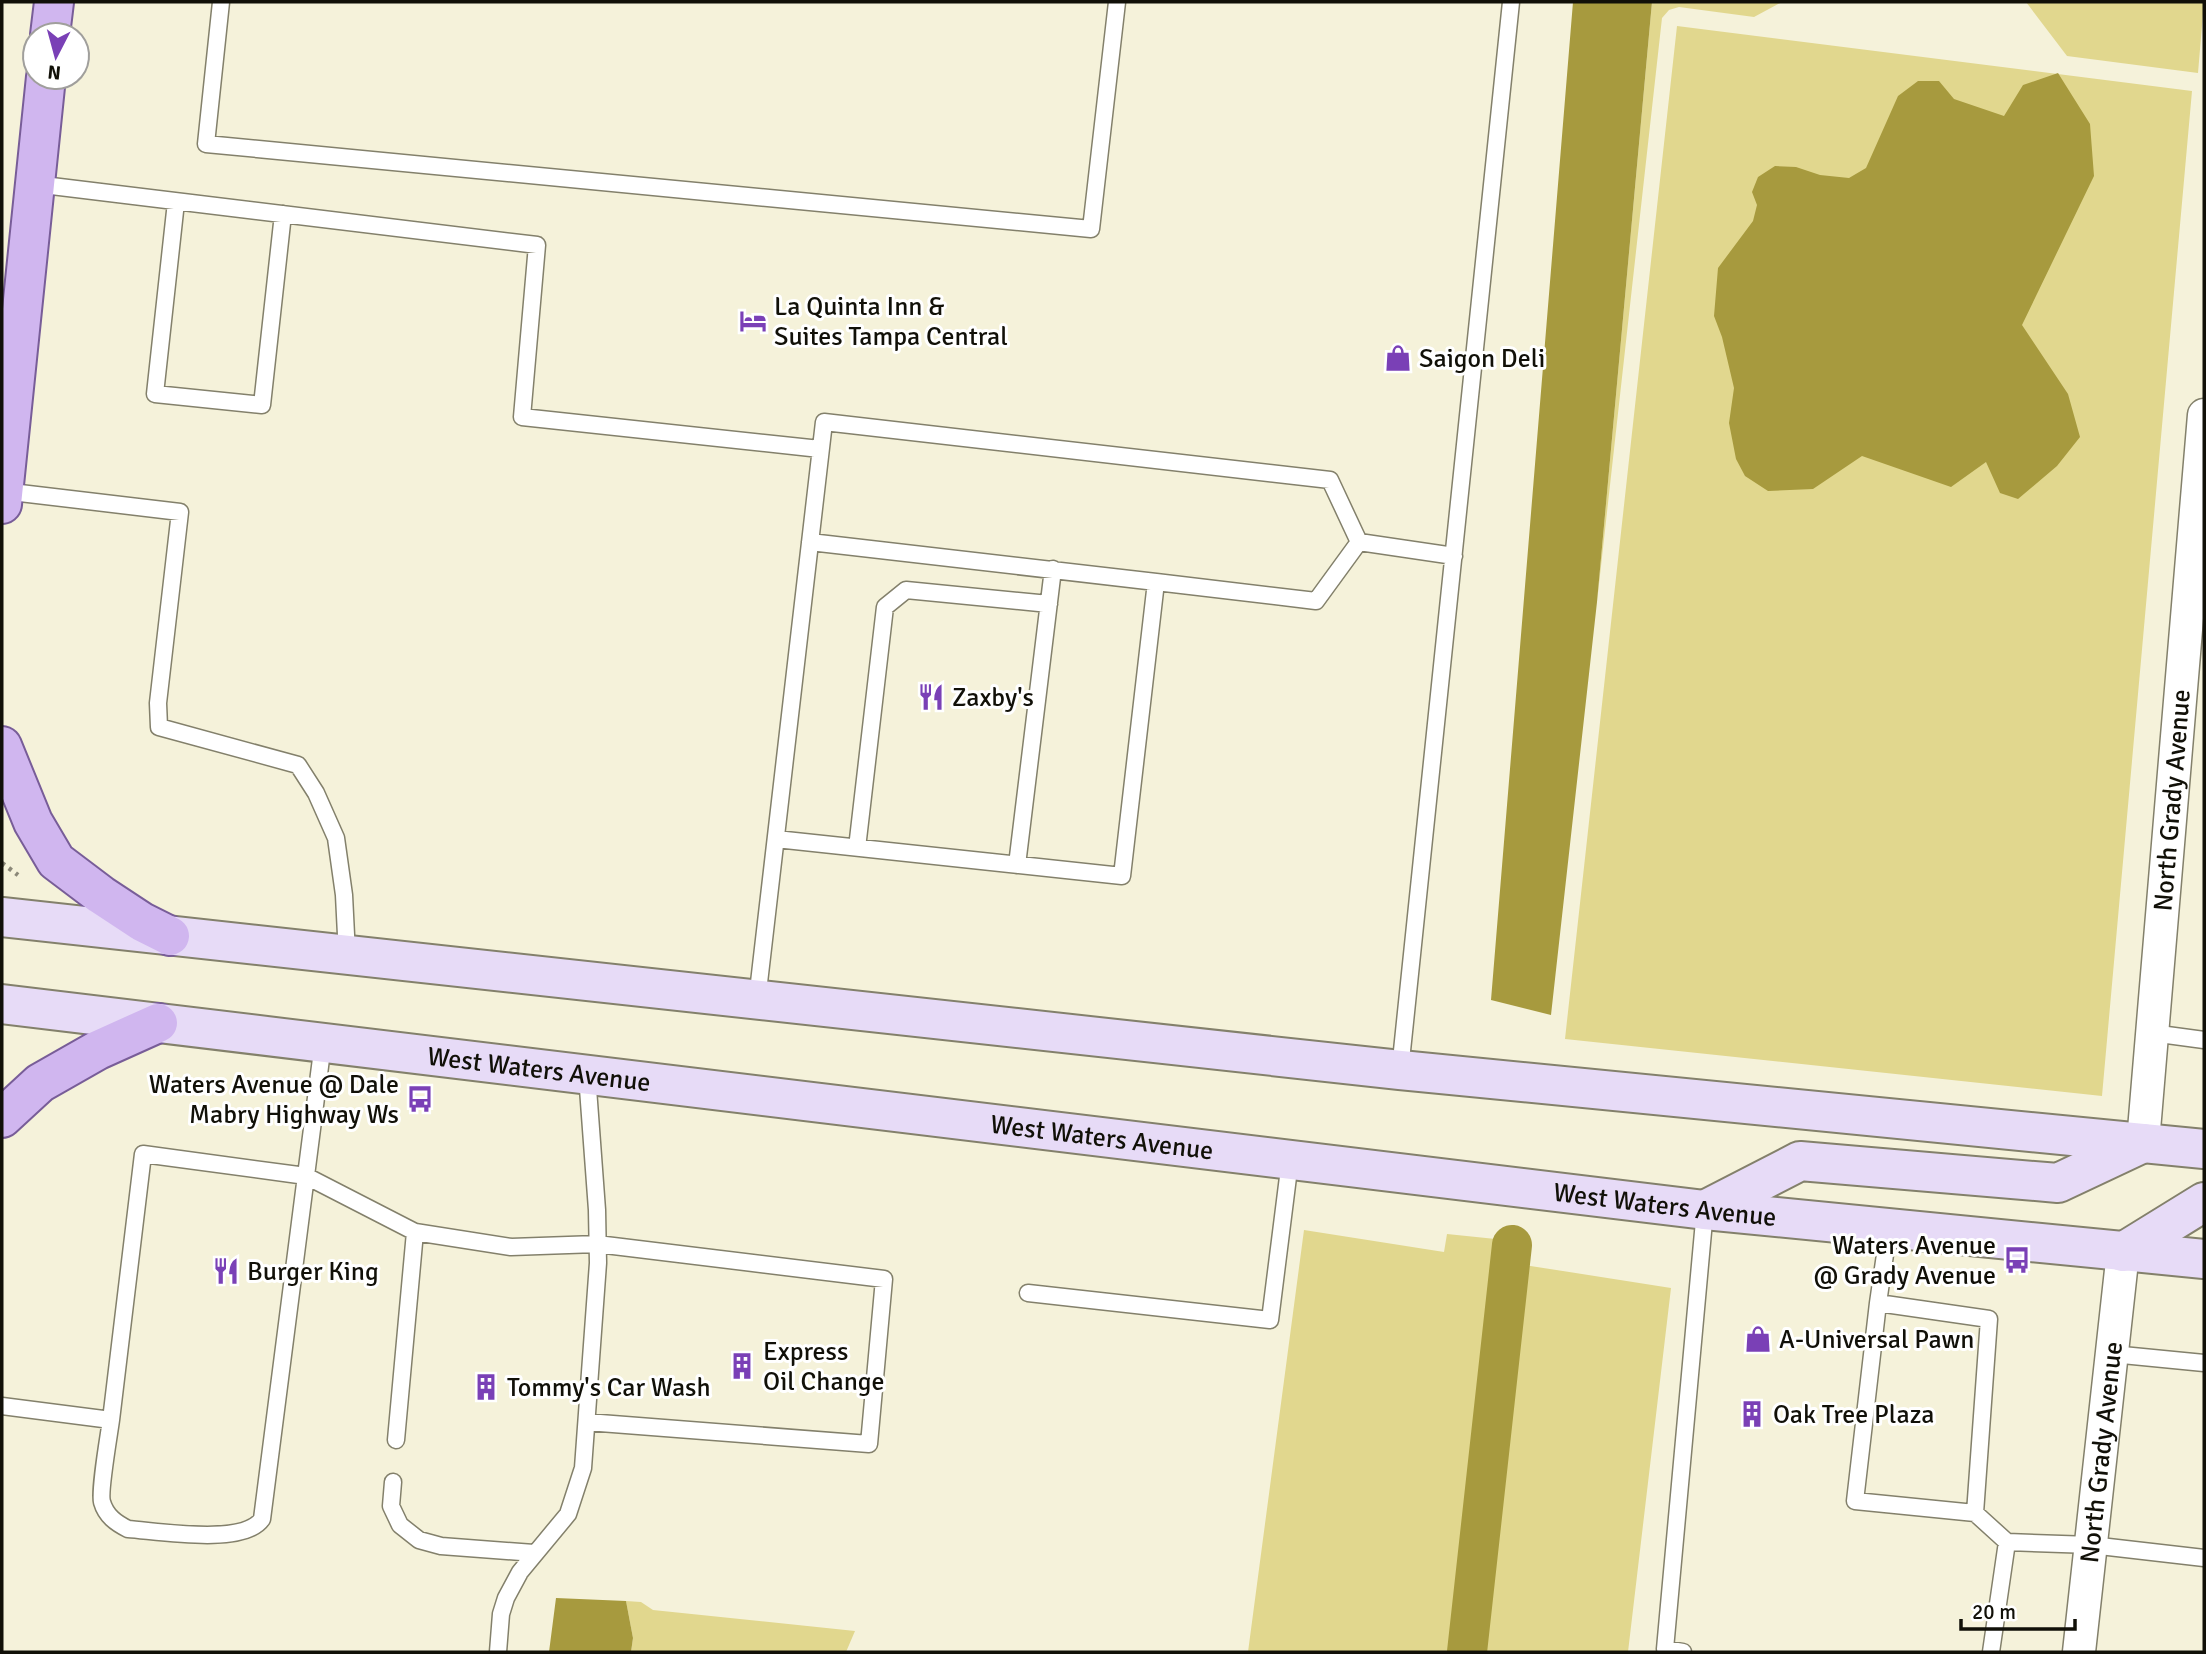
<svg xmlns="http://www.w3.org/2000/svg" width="2206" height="1654" font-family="Signika,sans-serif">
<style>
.green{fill:#e1d78e}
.water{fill:#a79a3e}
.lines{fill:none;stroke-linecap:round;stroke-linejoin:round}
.canal{stroke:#a79a3e;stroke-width:40}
.service-casing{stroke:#83806b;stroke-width:19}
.minor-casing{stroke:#83806b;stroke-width:35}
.secondary-casing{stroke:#83806b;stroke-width:42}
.primary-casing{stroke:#785d98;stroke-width:42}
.path{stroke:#8b8878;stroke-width:4.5;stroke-dasharray:3.5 5;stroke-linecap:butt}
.service{stroke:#fff;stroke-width:16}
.minor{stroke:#fff;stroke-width:32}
.secondary{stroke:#e7dbf7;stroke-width:38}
.primary{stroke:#d0b6ef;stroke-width:38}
.labels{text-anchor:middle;stroke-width:6;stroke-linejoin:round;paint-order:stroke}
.poi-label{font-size:26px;fill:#111008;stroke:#fff;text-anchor:start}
.street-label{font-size:26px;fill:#111008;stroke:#fff}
</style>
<rect width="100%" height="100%" fill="#f5f2da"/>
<path class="green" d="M1652 2H1782L1754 17 1679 7 1669 10 1662 18 1597 602Z
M2026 2H2204L2198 73 2067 56Z
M1677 26 2192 91 2102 1096 1565 1039Z
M1304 1230 1444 1252 1447 1234 1515 1241 1512 1263 1671 1288 1628 1652H1248Z
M626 1601 641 1602 653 1610 855 1631 846 1652H631L633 1638Z"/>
<path class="water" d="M1573 2H1652L1597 602 1551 1015 1491 1000Z
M2058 73 2090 124 2094 176 2022 325 2068 394 2080 437 2057 466 2018 499 2000 493 1986 462 1951 487 1862 456 1813 489 1768 491 1745 476 1736 459 1729 423 1734 388 1722 337 1714 316 1718 268 1753 221 1757 205 1752 192 1758 177 1775 166 1796 167 1820 175 1849 178 1866 168 1898 96 1918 81H1939L1954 99 2004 116 2023 85Z
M556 1598 626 1601 633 1638 631 1652H549Z"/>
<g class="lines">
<path class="canal" d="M1467 1652 1512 1245"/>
<defs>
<path id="service" d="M221 2 206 144 1091 229 1117 2
M35 184 537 245 522 417 820 449
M176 202 155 394 262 405 283 214
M3 491 180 512 158 703 159 727 298 765 316 793 336 838 344 895 347 955
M810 542 1156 582
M776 839 1122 876 1156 582 1316 601 1359 542
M857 848 885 607 906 590 1049 604
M1017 865 1053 569
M757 1000 824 422 1330 480 1359 542 1454 556
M2152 1033 2204 1040
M1400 1070 1511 2
M1889 1227 1878 1303 1855 1501 1975 1513
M1028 1293 1270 1320 1290 1161
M1878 1303 1989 1319 1975 1513 2007 1542 1991 1652
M2112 1354 2204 1363
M2 1406 111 1420C109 1435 99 1492 102 1502 106 1516 116 1523 128 1529 158 1531 244 1546 262 1519L323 1043
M111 1420 143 1154 306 1176 415 1232 511 1247 597 1244 884 1279 869 1444 587 1422
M396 1440 415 1232
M393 1482 391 1506 400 1525 419 1540 441 1546 534 1553
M2007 1542 2091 1545 2204 1558
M498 1652 501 1614 506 1598 520 1572 568 1514 583 1468 598 1263 597 1210 587 1075
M1683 1652 1665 1649 1705 1210"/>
<g id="minor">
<path id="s1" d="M2143 1142 2204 415"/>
<path id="s2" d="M2079 1652 2123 1252"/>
</g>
<g id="secondary">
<path d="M2 917 1400 1070 2204 1149"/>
<path id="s3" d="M2 1004 1705 1210 2204 1259"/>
<path d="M1705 1210 1800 1161 2058 1183 2143 1143"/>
<path d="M2123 1252 2204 1202"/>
</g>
<path id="primary" d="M50 35 54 2
M2 504 46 77
M2 746 33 822 56 861 101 895 142 922 170 936
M2 1118 40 1083 98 1050 158 1023"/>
</defs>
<use href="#service" class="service-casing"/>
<use href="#minor" class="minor-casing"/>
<use href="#secondary" class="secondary-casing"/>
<use href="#primary" class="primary-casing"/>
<path class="path" d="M2 863 18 875"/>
<use href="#service" class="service"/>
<use href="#minor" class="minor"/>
<use href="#secondary" class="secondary"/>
<use href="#primary" class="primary"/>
</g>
<defs>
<symbol id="hotel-bare" viewBox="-9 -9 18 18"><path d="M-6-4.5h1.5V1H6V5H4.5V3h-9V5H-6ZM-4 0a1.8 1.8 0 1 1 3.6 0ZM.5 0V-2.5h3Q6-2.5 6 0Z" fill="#7a40b6" stroke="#fff" stroke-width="2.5" paint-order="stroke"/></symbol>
<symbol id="shop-bare" viewBox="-9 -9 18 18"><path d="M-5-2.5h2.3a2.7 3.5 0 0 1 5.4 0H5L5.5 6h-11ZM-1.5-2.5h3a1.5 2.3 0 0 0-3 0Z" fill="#7a40b6" stroke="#fff" stroke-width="2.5" paint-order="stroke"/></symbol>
<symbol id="restaurant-bare" viewBox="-9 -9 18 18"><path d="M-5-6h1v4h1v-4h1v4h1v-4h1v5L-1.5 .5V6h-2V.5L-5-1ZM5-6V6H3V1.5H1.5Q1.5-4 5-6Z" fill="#7a40b6" stroke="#fff" stroke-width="2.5" paint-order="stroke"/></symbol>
<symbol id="bus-bare" viewBox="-9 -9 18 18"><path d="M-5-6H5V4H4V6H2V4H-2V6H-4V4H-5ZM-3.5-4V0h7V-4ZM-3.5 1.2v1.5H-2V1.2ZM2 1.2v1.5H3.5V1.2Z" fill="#7a40b6" stroke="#fff" stroke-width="2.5" paint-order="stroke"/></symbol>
<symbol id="building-bare" viewBox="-9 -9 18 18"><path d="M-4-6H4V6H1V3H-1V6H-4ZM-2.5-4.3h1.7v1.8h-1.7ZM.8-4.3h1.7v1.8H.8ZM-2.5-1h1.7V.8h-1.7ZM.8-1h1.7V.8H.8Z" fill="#7a40b6" stroke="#fff" stroke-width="2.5" paint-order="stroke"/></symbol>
</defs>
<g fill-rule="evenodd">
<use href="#hotel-bare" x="734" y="302" width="38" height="38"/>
<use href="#shop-bare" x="1379" y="339" width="38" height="38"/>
<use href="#restaurant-bare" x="912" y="678" width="38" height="38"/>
<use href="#bus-bare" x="401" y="1080" width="38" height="38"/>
<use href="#bus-bare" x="1998" y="1241" width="38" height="38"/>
<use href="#restaurant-bare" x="207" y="1252" width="38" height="38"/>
<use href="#shop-bare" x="1739" y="1320" width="38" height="38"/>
<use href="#building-bare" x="723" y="1347" width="38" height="38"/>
<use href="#building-bare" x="467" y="1368" width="38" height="38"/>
<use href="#building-bare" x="1733" y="1395" width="38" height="38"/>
</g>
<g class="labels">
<g class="poi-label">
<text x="774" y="315">La Quinta Inn &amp;<tspan x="774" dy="30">Suites Tampa Central</tspan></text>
<text x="1419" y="367">Saigon Deli</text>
<text x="952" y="706">Zaxby's</text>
<text x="399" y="1093" text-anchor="end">Waters Avenue @ Dale<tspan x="399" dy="30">Mabry Highway Ws</tspan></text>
<text x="1996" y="1254" text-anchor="end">Waters Avenue<tspan x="1996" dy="30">@ Grady Avenue</tspan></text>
<text x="247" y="1280">Burger King</text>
<text x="1779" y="1348">A-Universal Pawn</text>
<text x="763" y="1360">Express<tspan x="763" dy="30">Oil Change</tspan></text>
<text x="507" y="1396">Tommy's Car Wash</text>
<text x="1773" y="1423">Oak Tree Plaza</text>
</g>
<g class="street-label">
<text dy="9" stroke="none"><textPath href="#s1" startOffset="343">North Grady Avenue</textPath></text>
<text dy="9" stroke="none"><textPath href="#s3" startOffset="541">West Waters Avenue</textPath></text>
<text dy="9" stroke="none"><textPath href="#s3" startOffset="1108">West Waters Avenue</textPath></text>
<text dy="9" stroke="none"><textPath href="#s3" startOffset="1675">West Waters Avenue</textPath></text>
<text dy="9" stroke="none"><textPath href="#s2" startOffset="201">North Grady Avenue</textPath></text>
</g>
</g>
<rect width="2206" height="1654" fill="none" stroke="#111008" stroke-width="7"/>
<g transform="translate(56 56) rotate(186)"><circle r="33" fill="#ffffff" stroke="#a09f9c" stroke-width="2"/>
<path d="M0-5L12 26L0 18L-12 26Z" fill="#7a40b6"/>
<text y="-10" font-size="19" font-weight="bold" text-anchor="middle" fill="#111008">N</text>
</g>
<path d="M1961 1619v10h114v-10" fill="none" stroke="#111008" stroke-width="3.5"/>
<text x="1972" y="1619" font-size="21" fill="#111008" stroke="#ffffff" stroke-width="5" paint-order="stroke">20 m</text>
</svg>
